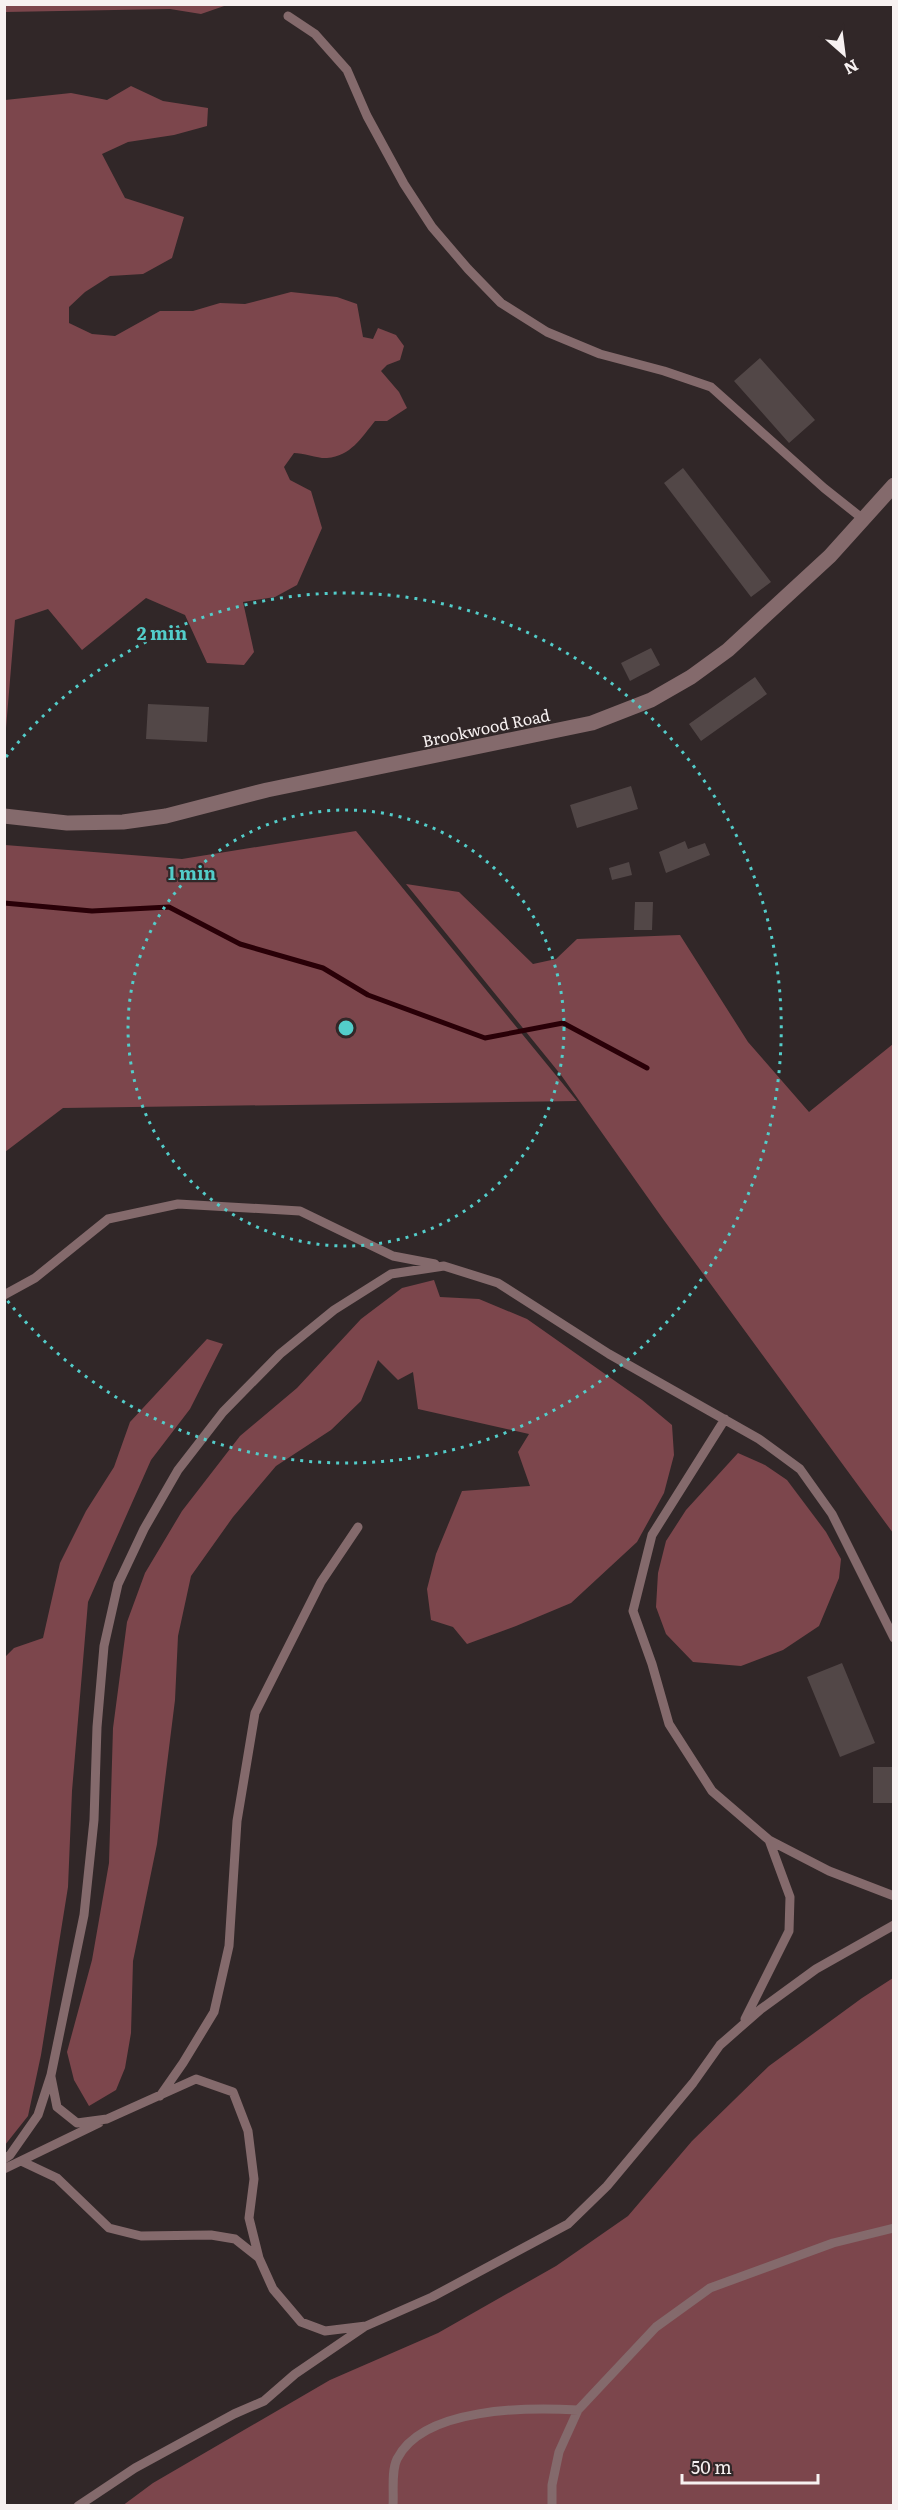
<svg xmlns="http://www.w3.org/2000/svg" width="898" height="2510" font-family="Literata,serif">
<style>
.forest{fill:#7c464c}
.lines{fill:none;stroke-linecap:round;stroke-linejoin:round}
.stream{stroke:#290007;stroke-width:5}
.building{fill:#524747}
.lane{stroke:#846a6c;stroke-width:9}
.street{stroke:#846a6c;stroke-width:15}
.ring{fill:none;stroke:#53cdca;stroke-width:3;stroke-dasharray:3 6}
.labels{text-anchor:middle;stroke-width:4.5;stroke-linejoin:round;paint-order:stroke}
.street-label{font-size:16px;fill:#f7f1f1;stroke:#312728}
.centre{fill:#53cdca;stroke:#312728;stroke-width:3}
.ring-label{font-size:18px;text-anchor:middle;font-weight:bold;fill:#53cdca;stroke:#312728;stroke-width:4.5;stroke-linejoin:round;paint-order:stroke}
</style>
<rect width="100%" height="100%" fill="#312728"/>
<path class="forest" d="M4 5 5 4 227 5 201 14 170 9 5 12Z
M131 86 163 101 208 108 207 126 174 135 128 142 102 154 125 198 184 217 172 258 143 274 110 276 85 292 69 307V323L92 334 115 336 160 311H193L220 303 245 304 291 292 337 297 357 304 363 337 373 339 378 328 396 335 404 346 400 360 387 365 381 371 399 392 407 408 387 421H375C361 438 351 456 327 458 320 459 303 453 294 453L284 467 290 480 311 491 322 528 297 585 275 597 243 602 254 652 244 665 207 663 185 615 146 598 82 650 48 609 15 620 5 740V100L71 93 107 100Z
M356 831 577 1101 63 1108 5 1152V845L182 859Z
M406 884 459 892 533 964 556 959 577 939 680 935 748 1042 809 1112 893 1044V1533L663 1219 561 1075Z
M434 1280 440 1297 479 1299 527 1319 642 1400 672 1425 674 1455 664 1493 637 1542 571 1603 516 1626 467 1644 453 1627 431 1620 427 1589 436 1554 462 1491 530 1486 518 1452 529 1434 418 1409 413 1372 398 1380 378 1360 361 1401 331 1430 276 1466 233 1517 191 1576 178 1636 175 1700 157 1844 133 1961 131 2033 125 2068 116 2090 89 2106 74 2080 67 2052 92 1960 109 1863 113 1728 127 1622 145 1573 182 1511 240 1436 297 1388 361 1319 402 1288Z
M207 1339 223 1344 190 1409 151 1460 88 1602 72 1791 68 1887 41 2055 28 2116 5 2145V1657L14 1648 43 1638 60 1563 86 1511 114 1467 130 1422Z
M738 1453 765 1465 787 1480 826 1532 841 1559 839 1578 819 1626 783 1650 741 1666 693 1662 666 1634 656 1607 658 1573 666 1541 686 1510Z
M893 1978V2505L122 2506 153 2483 330 2380 438 2333 556 2266 628 2216 692 2141 769 2066 862 1998Z"/>
<g class="lines">
<path class="stream" d="M4 903 92 911 169 907 240 944 323 968 368 995 485 1038 563 1023 647 1068"/>
</g>
<path class="building" d="M760 358 815 420 789 443 734 381Z
M683 468 771 582 751 597 664 483Z
M651 648 660 665 630 681 621 663Z
M755 677 767 694 701 741 689 724Z
M148 704 209 707 207 742 146 739Z
M631 786 638 809 577 828 570 805Z
M685 841 688 849 705 843 710 855 666 873 659 852Z
M629 862 632 875 612 880 609 868Z
M635 902H653L652 930H634Z
M842 1663 875 1743 840 1757 807 1677Z
M873 1767H894V1803H873Z"/>
<g class="lines">
<path class="lane" d="M288 16 315 34 347 70 367 116 404 184 432 227 468 269 501 303 547 332 600 354 664 371 711 387 824 488 863 519
M4 1295 35 1278 108 1219 178 1204 300 1211 393 1256 435 1264
M725 1419 652 1535 633 1611 652 1664 669 1724 712 1791 769 1840 829 1871 894 1896
M745 2019 789 1931 790 1897 769 1840
M51 2077 57 2107 77 2123 107 2119 196 2079 233 2092 248 2131 254 2179 249 2218 259 2258 273 2289 301 2322 325 2331 366 2326 432 2297 568 2224 607 2186 693 2083 720 2045 761 2009 816 1969 894 1925
M160 2096 183 2063 214 2012 229 1946 237 1821 255 1713 321 1582 358 1527
M4 2159 10 2155 38 2115 51 2075 84 1915 94 1820 97 1727 104 1646 118 1584 144 1529 178 1470 223 1412 280 1354 334 1310 391 1274 444 1266 498 1283 609 1354 759 1439 800 1469 832 1514 894 1638
M21 2161 57 2178 109 2228 141 2236 211 2235 235 2239 259 2258
M4 2169 99 2123
M78 2506 135 2468 234 2414 264 2401 295 2374 364 2327
M393 2506C394 2492 391 2471 397 2459 423 2407 528 2407 578 2410
M552 2506V2485L559 2452 578 2410 656 2327 710 2288 833 2243 894 2228"/>
<path class="street" d="M4 816 67 823 123 822 166 816 267 790 592 723 651 700 691 677 728 650 830 556 894 485"/>
</g>
<g class="ring">
<circle cx="346" cy="1028" r="218"/>
<path d="M6 757A435 435 0 1 1 6 1299"/>
</g>
<g class="labels">
<g class="street-label">
<text transform="translate(486 728) rotate(-12)" y="6">Brookwood Road</text>
</g>
</g>
<circle cx="346" cy="1028" r="9" class="centre"/>
<g class="ring-label">
<text x="162" y="640">2 min</text>
<text x="192" y="880">1 min</text>
</g>
<rect width="898" height="2510" fill="none" stroke="#f7f1f1" stroke-width="12"/>
<g transform="translate(844 54) rotate(152)" stroke="#312728" stroke-width="4.5" paint-order="stroke">
<path d="M0-4.5L10 22L0 15L-10 22Z" fill="#f7f1f1"/>
<text y="-9" font-size="16" font-weight="bold" text-anchor="middle" fill="#f7f1f1">N</text>
</g>
<path d="M682 2474v9h136v-9" fill="none" stroke="#f7f1f1" stroke-width="3"/>
<text x="691" y="2474" font-size="18" fill="#f7f1f1" stroke="#312728" stroke-width="4.5" paint-order="stroke">50 m</text>
</svg>
